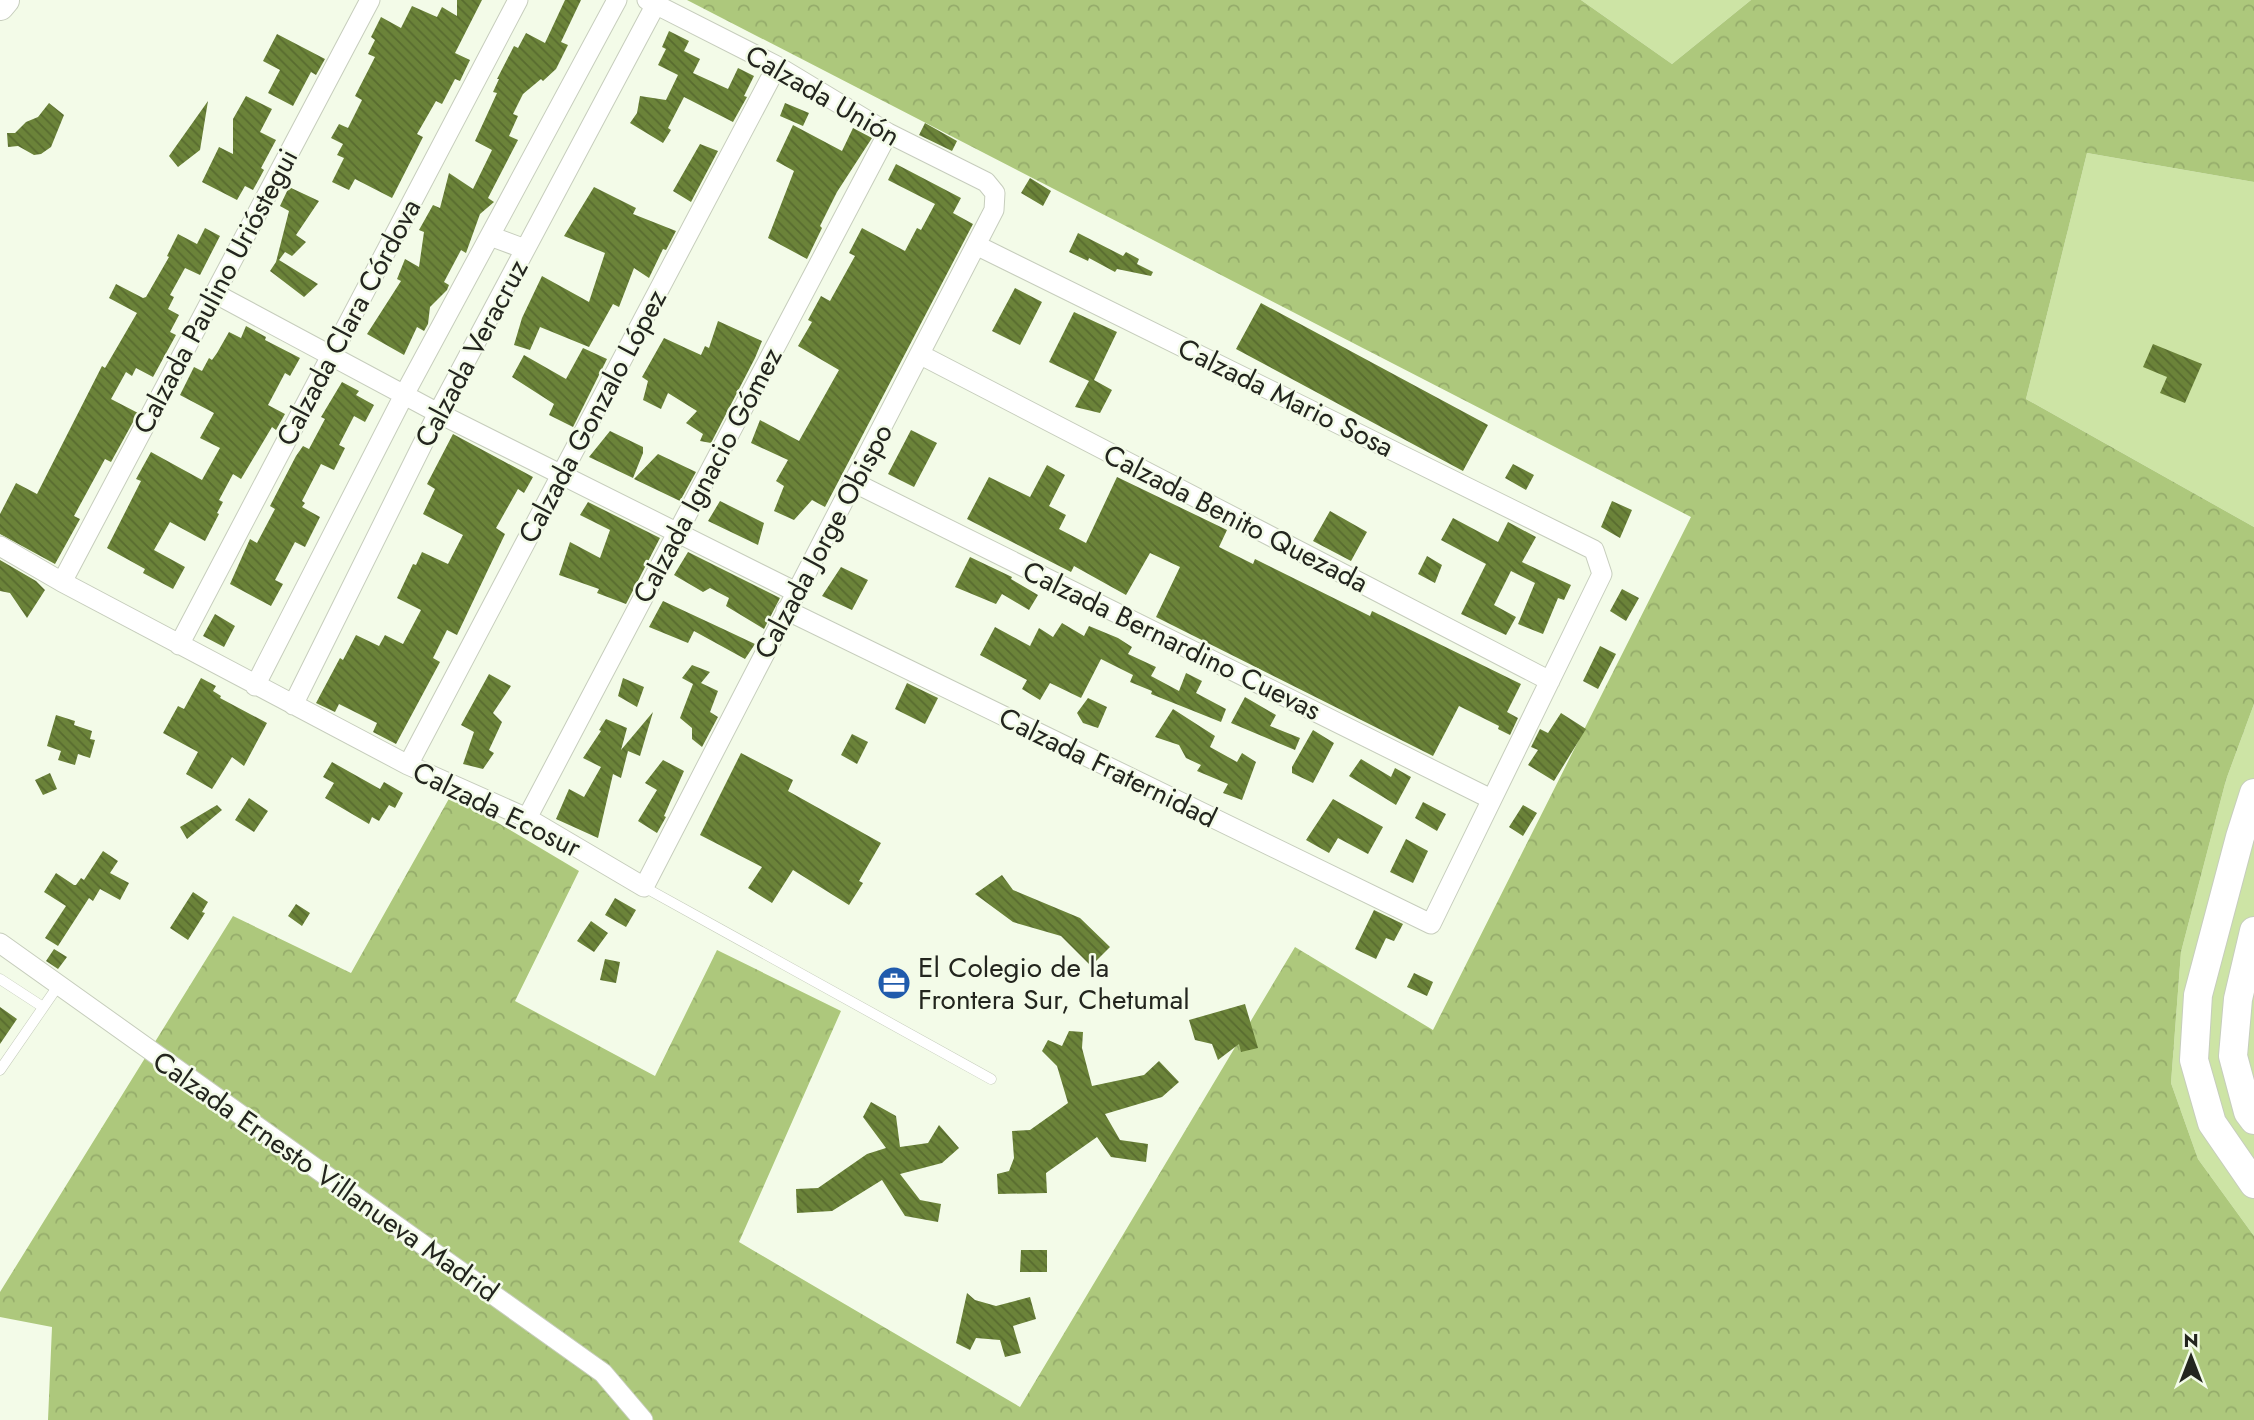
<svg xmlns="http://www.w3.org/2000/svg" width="2254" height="1420" font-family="Jost,sans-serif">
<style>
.green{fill:#cde4a5}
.forest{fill:url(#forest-crowns)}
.building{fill:url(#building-back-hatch)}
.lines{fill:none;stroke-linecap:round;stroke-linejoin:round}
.service-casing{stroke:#c6cdbc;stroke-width:11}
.minor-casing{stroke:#c6cdbc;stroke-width:21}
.secondary-casing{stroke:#c6cdbc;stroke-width:30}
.service{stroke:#fff;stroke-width:10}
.minor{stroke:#fff;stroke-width:19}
.secondary{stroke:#fff;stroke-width:28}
.labels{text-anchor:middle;stroke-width:5;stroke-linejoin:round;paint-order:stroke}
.street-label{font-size:28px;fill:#23251e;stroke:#f3fbe8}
.poi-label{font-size:28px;fill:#23251e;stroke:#f3fbe8;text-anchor:start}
</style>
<defs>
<pattern id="forest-crowns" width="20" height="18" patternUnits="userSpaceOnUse" patternTransform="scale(1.75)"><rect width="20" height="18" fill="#adc87c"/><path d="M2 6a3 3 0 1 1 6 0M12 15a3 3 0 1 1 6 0" fill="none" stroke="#95ac6b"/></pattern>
<pattern id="building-back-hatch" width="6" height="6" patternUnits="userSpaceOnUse" patternTransform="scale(1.75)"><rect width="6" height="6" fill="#6b8339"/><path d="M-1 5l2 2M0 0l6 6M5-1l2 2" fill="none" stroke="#586b2f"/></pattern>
</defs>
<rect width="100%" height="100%" fill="#f3fbe8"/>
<path class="green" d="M1581 0H1751L1672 64Z
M2087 153 2254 182V527L2026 399Z
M2254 704V1236L2198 1159 2171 1083 2181 952 2226 780Z"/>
<path class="forest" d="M687 0H1581L1672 64 1751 0H2254V182L2087 153 2026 399 2254 527V704L2226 780 2181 952 2171 1083 2198 1159 2254 1236V1420H48L52 1327 0 1317V1292L233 916 351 973 451 795 579 871 515 1001 655 1076 717 950 841 1011 739 1242 1020 1407 1295 947 1433 1030 1691 517Z"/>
<path class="building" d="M457 0H482L455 53 470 60 460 81 455 79 442 104 436 101 417 134 423 137 392 198 355 179 349 190 332 182 344 158 337 155 343 144 331 138 339 124 348 128 362 100 355 96 375 57 368 54 375 40 371 37 381 17 401 28 412 6 437 17 442 7 457 16Z
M565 0H581L561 42 568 45 556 69 543 81 541 79 523 94 513 114 518 116 509 136 518 140 488 198 494 202 480 214 466 253 461 250 444 282 449 285 447 290 430 307 428 324 424 331 417 327 404 355 367 334 401 281 397 279 405 259 419 267 424 232 419 230 433 205 440 208 449 173 473 189 492 150 475 141 497 93 493 92 499 79H497L514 46 518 48 526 33 545 43Z
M669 31 689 41 684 51 700 59 693 73 728 89 738 68 754 76 744 96 747 97 733 122 684 97 668 128 671 130 663 143 630 123 637 113 640 96 666 100 678 75 658 65 666 49 662 47Z
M277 34 325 59 316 75 311 72 293 106 268 93 280 70 263 61Z
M246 96 272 109 260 132 276 140 261 168 264 170 253 190 245 186 237 200 202 182 219 147 233 154V119Z
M208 101 200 150 178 167 169 156Z
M49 103 64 115 51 147 41 154 34 155 18 146 8 147 7 133H15L26 122 38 117Z
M785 103 809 113 803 126 780 116Z
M925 123 957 141 952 151 919 135Z
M793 125 842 151 853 128 872 138 837 192 820 226 822 228 807 259 768 238 794 171 776 161Z
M700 144 718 151 691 202 673 191Z
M896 164 961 198 953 213 973 224 825 507 812 500 794 520 774 511 784 486 776 481 788 460 751 443 760 420 799 441 839 370 798 346 812 322 808 320 821 296 830 301 855 256 849 253 862 228 905 251 917 228 921 230 935 204 888 180Z
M1030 178 1051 191 1043 206 1021 193Z
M289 187 319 201 296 235 306 242 292 256 285 252 279 260 318 284 304 297 270 271 276 262 289 211 280 206Z
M594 187 636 208 633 214 676 231 666 250 663 249 649 278 634 268 619 307 613 304 589 347 540 327 530 350 514 345 522 318 542 276 589 302 605 253 564 236Z
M205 228 220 236 200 275 185 268 170 295 174 297 168 309 179 315 170 332 176 335 153 377 136 368 132 376 126 372 111 399 138 413 111 462 105 459 74 516 80 519 55 564 0 534V514L16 483 37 494 102 366 105 368 137 313 109 298 116 284 143 298 146 297 169 257 167 256 178 234 197 244Z
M1078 233 1123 256 1126 252 1139 259 1137 264 1153 272 1151 276 1117 269 1115 272 1089 258 1088 261 1069 252Z
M1015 288 1042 302 1020 345 992 331Z
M1261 303 1488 425 1463 471 1236 349Z
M1074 312 1117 332 1094 380 1112 390 1100 413 1075 407 1089 381 1049 362Z
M718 321 762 341 755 358 711 443 700 441 703 434 686 423 697 411 668 393 661 409 643 400 648 381 642 377 664 338 701 355 705 346 709 348Z
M246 326 266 337 265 340 300 358 290 376 285 373 268 405 285 414 276 430 272 427 241 479 233 474 219 500 223 502 217 513 219 514 205 541 170 522 154 550 185 567 173 589 143 573 145 569 107 548 141 481 136 479 151 452 202 480 220 448 200 438 214 413 180 395 194 367 202 371 209 358 212 360 217 353 229 332 241 338Z
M2153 344 2202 364 2185 403 2160 393 2167 377 2143 367Z
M583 348 607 359 573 427 549 415 554 404 512 377 524 355 566 379Z
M342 382 359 391 356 395 374 405 365 422 354 416 339 445 345 448 334 470 321 464 302 501 305 503 302 507 320 517 305 547 295 542 275 580 283 584 271 606 230 584 250 539 257 543 275 509 270 506 296 456 303 446 309 449 325 419 321 417Z
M911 430 937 443 914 487 888 474Z
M610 431 643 447V453L633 478 589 457Z
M453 434 533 477 524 493 518 489 496 528 505 534 457 635 447 630 433 658 440 662 396 744 373 732 377 723 339 704 335 712 316 703 340 658 343 660 356 635 379 646 385 635 403 644 421 610 397 598 413 564 416 565 422 552 448 564 463 535 423 514 435 489 427 484Z
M658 454 696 472 680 501 634 479Z
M1513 464 1534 475 1526 490 1505 478Z
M1047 465 1065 475 1049 506 1066 515 1059 529 1086 543 1117 477 1227 530 1219 547 1253 564 1255 559 1370 616 1372 611 1521 684 1507 712 1518 718 1510 735 1498 729 1499 726 1459 706 1433 756 1156 617 1180 567 1150 553 1126 595 1074 566 1071 572 967 519 989 477 1030 497Z
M720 501 764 523 758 545 708 521Z
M1612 501 1632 510 1620 538 1601 527Z
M588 502 660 538 626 604 597 593 599 589 559 575 570 542 600 558 610 530 580 515Z
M1330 511 1367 532 1351 561 1313 541Z
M1453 518 1498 542 1508 522 1536 537 1522 562 1571 585 1564 600 1558 598 1543 634 1518 624 1535 583 1511 571 1494 605 1516 617 1506 635 1461 614 1486 564 1441 540Z
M688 552 780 598 764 629 726 606 729 598 710 588 703 592 674 575Z
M1427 556 1442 565 1435 583 1418 574Z
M970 557 1012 577 1011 579 1038 595 1029 610 1002 594 996 604 955 587Z
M0 560 36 581 45 590 27 618 10 593 0 591Z
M841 567 868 580 852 610 822 596Z
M1622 589 1639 598 1626 621 1610 611Z
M663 601 721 628 755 644 745 659 694 631 688 643 649 627Z
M215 614 235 626 224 647 203 636Z
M1062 623 1084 636 1089 626 1118 638 1132 647 1128 654 1156 667 1151 676 1179 691 1186 673 1202 681 1196 693 1226 709 1221 722 1151 694 1152 691 1130 682 1133 675 1101 659 1081 698 1050 683 1040 700 1022 689 1027 680 980 655 995 627 1030 646 1039 628 1053 637Z
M1600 646 1616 654 1598 689 1583 681Z
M692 665 710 672 701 683 718 691 710 712 718 717 702 747 692 739V728L680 718 693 684 682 678Z
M489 674 511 686 493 713 502 722 489 750 494 753 483 769 463 764 474 732 461 725Z
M201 678 216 686 213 691 221 696 220 698 267 723 244 766 232 757 212 789 186 774 198 752 163 733 178 706 184 709Z
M623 678 644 687 637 707 618 696Z
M907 683 938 698 925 724 895 709Z
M1245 697 1276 715 1270 726 1300 738 1295 750 1231 723Z
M1088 698 1107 707 1098 728 1083 723 1077 713Z
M1173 709 1215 736 1210 747 1237 762 1242 753 1256 762 1242 800 1223 793 1228 784 1197 771 1201 765 1186 758 1179 745 1155 737Z
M653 712 640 756 628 751 621 778 613 774 598 838 556 819 569 789 584 797 601 767 583 758 601 731 599 730 606 719 627 728 621 750Z
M1561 713 1586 729 1554 781 1528 765 1538 750 1531 747 1540 729 1548 733Z
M56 715 75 721 74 725 92 731 90 739 95 740 90 758 78 754 75 765 58 760 61 751 47 746Z
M1313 730 1334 743 1313 783 1292 773V767Z
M852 734 868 742 857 764 841 755Z
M741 753 793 780 788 791 881 843 859 881 863 883 849 905 793 870 772 903 748 888 762 867 700 835Z
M1361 759 1391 777 1395 768 1411 777 1396 805 1349 776Z
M663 760 684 771 664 816 666 817 657 833 638 821 657 790 645 783Z
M332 762 380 789 384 782 403 793 395 808 389 805 379 821 372 817 369 824 325 798 334 783 323 777Z
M50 773 57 789 43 795 35 780Z
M249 798 268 811 254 832 235 820Z
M1333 799 1383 827 1368 854 1338 838 1329 853 1306 840Z
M1423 802 1446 814 1437 831 1415 818Z
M217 805 222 810 187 839 180 827Z
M1523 805 1537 813 1523 836 1509 827Z
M1406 839 1428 851 1413 883 1390 872Z
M103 851 118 861 110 873 129 883 120 900 100 889 93 901 89 898 58 946 45 938 66 906 44 892 56 873 74 885H76L81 878 84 880Z
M1002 875 1013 890 1080 918 1110 947 1091 966 1061 936 1013 922 975 894Z
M193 892 208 902 202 912 205 913 188 940 170 928Z
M615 898 636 910 626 927 605 915Z
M296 904 310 913 302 926 288 916Z
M1374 910 1403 924 1394 941 1386 938 1376 959 1355 949Z
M591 921 608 933 594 952 577 941Z
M54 949 67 957 58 969 46 961Z
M605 959 620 962 616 983 600 980Z
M1414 973 1433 982 1427 996 1407 987Z
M1245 1004 1258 1048 1241 1052 1239 1044 1218 1060 1212 1044 1195 1040 1189 1020Z
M0 1007 17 1019 0 1044Z
M1069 1031 1083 1032 1082 1048 1092 1086 1144 1075 1159 1061 1179 1082 1162 1097 1105 1114 1120 1140 1148 1144 1146 1162 1111 1157 1097 1137 1046 1173 1047 1193 998 1194 997 1174 1009 1171 1014 1158 1012 1131 1030 1130 1068 1103 1057 1066 1042 1051 1048 1040 1062 1046Z
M871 1102 896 1116 900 1147 928 1143 939 1125 959 1148 942 1163 900 1174 920 1200 941 1204 938 1222 905 1216 882 1180 832 1211 797 1213 796 1189 818 1188 867 1154 886 1148 863 1117Z
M1021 1250H1047V1272H1020Z
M967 1293 975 1300 996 1306 1030 1297 1036 1319 1013 1326 1021 1353 1005 1357 1000 1340 976 1338 970 1350 956 1343Z"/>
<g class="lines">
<defs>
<path id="service" d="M644 887 991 1079
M0 979 43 1007
M0 1070 58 986"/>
<path id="minor" d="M490 236 525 249
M214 293 438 413 796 592
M921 355 1550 681
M853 482 1491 799
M0 546 62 582 408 765 527 818 644 887C760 661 879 436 994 210L995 193 986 182 888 133 777 66 647 0
M62 582 370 0
M786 610 1431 924 1602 574 1594 550 976 245
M179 645 518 0
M255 686 404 395 617 0
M293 705 438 413 656 4
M408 765 777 66
M527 818 888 133
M0 943 603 1373 643 1420"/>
<path id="secondary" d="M0 6 5 0
M2254 793 2240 837 2198 995 2194 1060 2212 1123 2254 1184
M2254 931 2238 999 2233 1056 2248 1112 2254 1120"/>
</defs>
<use href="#service" class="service-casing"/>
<use href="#minor" class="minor-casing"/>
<use href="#secondary" class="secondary-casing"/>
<use href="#service" class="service"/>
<use href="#minor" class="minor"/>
<use href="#secondary" class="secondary"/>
</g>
<defs>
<symbol id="office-disc" viewBox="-11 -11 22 22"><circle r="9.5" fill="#205bac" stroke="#f3fbe8"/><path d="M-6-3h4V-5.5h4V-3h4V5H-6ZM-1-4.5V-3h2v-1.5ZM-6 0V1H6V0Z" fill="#fff"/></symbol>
</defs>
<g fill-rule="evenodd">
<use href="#office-disc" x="875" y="964" width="38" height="38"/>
</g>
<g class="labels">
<g class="street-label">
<text transform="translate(823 95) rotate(30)" y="10">Calzada Unión</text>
<text transform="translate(215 291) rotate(-62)" y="10">Calzada Paulino Urióstegui</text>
<text transform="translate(348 322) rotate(-62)" y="10">Calzada Clara Córdova</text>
<text transform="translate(471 353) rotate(-62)" y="10">Calzada Veracruz</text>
<text transform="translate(1286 397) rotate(26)" y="10">Calzada Mario Sosa</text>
<text transform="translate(592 416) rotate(-62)" y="10">Calzada Gonzalo López</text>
<text transform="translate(707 475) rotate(-62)" y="10">Calzada Ignacio Gómez</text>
<text transform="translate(1236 518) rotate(27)" y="10">Calzada Benito Quezada</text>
<text transform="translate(823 541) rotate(-62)" y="10">Calzada Jorge Obispo</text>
<text transform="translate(1172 640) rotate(26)" y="10">Calzada Bernardino Cuevas</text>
<text transform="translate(1108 767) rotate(26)" y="10">Calzada Fraternidad</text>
<text transform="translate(497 809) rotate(26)" y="10">Calzada Ecosur</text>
<text transform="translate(326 1176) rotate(35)" y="10">Calzada Ernesto Villanueva Madrid</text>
</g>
<g class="poi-label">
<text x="918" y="977">El Colegio de la<tspan x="918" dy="32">Frontera Sur, Chetumal</tspan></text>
</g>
</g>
<g transform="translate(2191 1357)" stroke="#f3fbe8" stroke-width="5" paint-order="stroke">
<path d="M0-5L12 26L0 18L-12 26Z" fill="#23251e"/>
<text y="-10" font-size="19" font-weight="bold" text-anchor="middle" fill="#23251e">N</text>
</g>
</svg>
